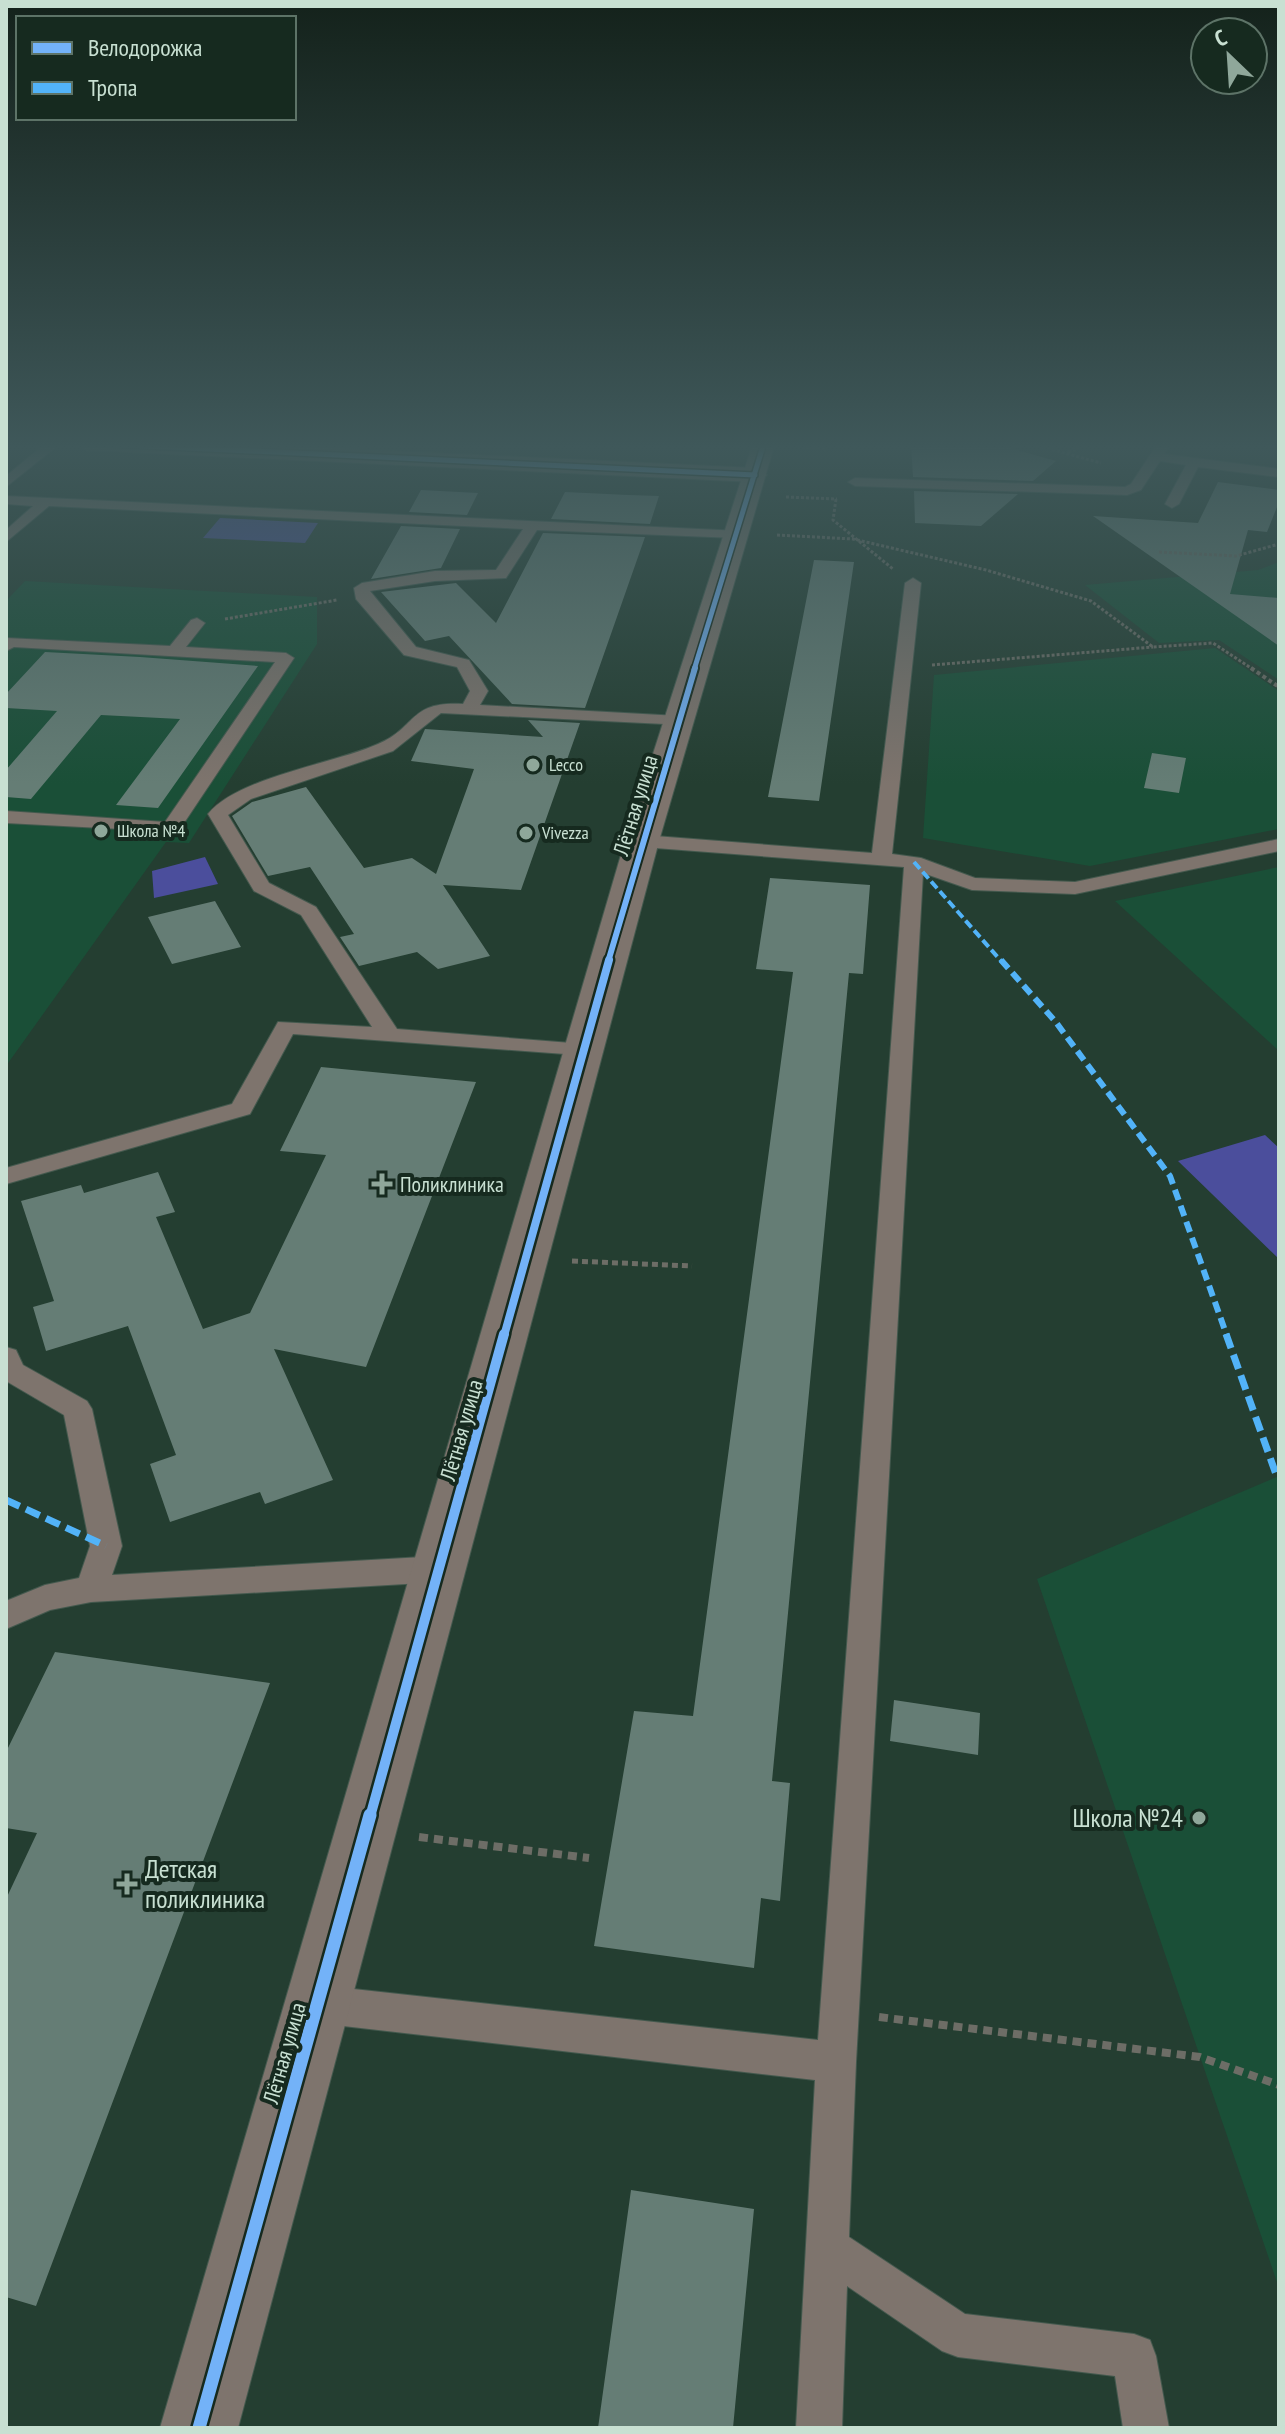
<svg xmlns="http://www.w3.org/2000/svg" width="1285" height="2434" font-family="'PT Sans Narrow',sans-serif">
<style>
.built{fill:#1a4f37}
.green{fill:#4b4e9c}
.building{fill:#657d75}
.lines{fill:none;stroke-linecap:round;stroke-linejoin:round}
.service-casing{stroke:#44594e;stroke-width:2}
.minor-casing{stroke:#44594e;stroke-width:2}
.tertiary-casing{stroke:#44594e;stroke-width:2}
.path-far3{stroke:#6d6d66;stroke-width:3;stroke-dasharray:3 2;stroke-linecap:butt}
.path-far2{stroke:#6d6d66;stroke-width:4;stroke-dasharray:4 3;stroke-linecap:butt}
.path-far1{stroke:#6d6d66;stroke-width:5;stroke-dasharray:6 4;stroke-linecap:butt}
.path{stroke:#6d6d66;stroke-width:8;stroke-dasharray:9 6;stroke-linecap:butt}
.service{fill:#7e746d;fill-rule:evenodd}
.minor{fill:#7e746d;fill-rule:evenodd}
.tertiary{fill:#7e746d;fill-rule:evenodd}
.quiet-far2{stroke:#52b3f8;stroke-width:4;stroke-dasharray:9 4;stroke-linecap:butt}
.quiet-far1{stroke:#52b3f8;stroke-width:6;stroke-dasharray:11 6;stroke-linecap:butt}
.quiet{stroke:#52b3f8;stroke-width:7;stroke-dasharray:15 7;stroke-linecap:butt}
.cycleway-far4-casing{stroke:#162a1f;stroke-width:8}
.cycleway-far3-casing{stroke:#162a1f;stroke-width:10}
.cycleway-far2-casing{stroke:#162a1f;stroke-width:13}
.cycleway-far1-casing{stroke:#162a1f;stroke-width:15}
.cycleway-casing{stroke:#162a1f;stroke-width:18}
.cycleway-far4{stroke:#73b2f8;stroke-width:5}
.cycleway-far3{stroke:#73b2f8;stroke-width:6}
.cycleway-far2{stroke:#73b2f8;stroke-width:8}
.cycleway-far1{stroke:#73b2f8;stroke-width:10}
.cycleway{stroke:#73b2f8;stroke-width:13}
.poi-dot{fill:#8fa79a;stroke:#162a1f;stroke-width:3}
.labels{text-anchor:middle;stroke-width:8;stroke-linejoin:round;paint-order:stroke}
.far-poi-label{font-size:18px;fill:#c8e0d2;stroke:#162a1f;text-anchor:start}
.street-label{font-size:22px;fill:#c8e0d2;stroke:#162a1f}
.poi-label{font-size:22px;fill:#c8e0d2;stroke:#162a1f;text-anchor:start}
.near-poi-label{font-size:26px;fill:#c8e0d2;stroke:#162a1f;text-anchor:end}
</style>
<rect width="100%" height="100%" fill="#243e31"/>
<path class="built" d="M1279 562V680L1219 640 1159 643 1085 585 1258 570Z
M25 581 317 597V644L189 843 166 842 6 1066V601Z
M1215 648 1279 691V829L1090 866 923 838 934 675Z
M1279 867V1051L1115 901Z
M1279 1476V2288L1037 1579Z"/>
<path class="green" d="M220 518 318 523 305 543 203 538Z
M205 857 218 884 154 898 152 871Z
M1265 1135 1279 1148V1259L1178 1161Z"/>
<path class="building" d="M911 443H992L1056 461 1033 481 913 477Z
M1218 482 1279 490V502L1267 532 1248 530 1230 594 1279 598V646L1093 516 1198 523Z
M421 490 478 493 467 515 409 512Z
M914 491 1018 494 981 526 915 523Z
M565 492 628 495 659 496 650 524 551 519Z
M401 526 460 529 441 568 371 579Z
M543 533 645 537 585 708 512 704 449 636 425 641 381 592 456 583 496 623Z
M814 560 854 562 819 801 768 797Z
M45 652 140 657 258 666 158 808 116 805 180 719 101 715 31 799 6 797V770L57 711 6 708V694Z
M528 720 580 723 521 890 443 885 490 956 438 969 417 952 359 966 340 937 354 934 310 867 268 876 232 816 252 802 306 787 364 868 412 858 436 874 474 769 411 761 425 729 543 737Z
M1152 753 1186 758 1179 793 1144 788Z
M770 878 870 885 863 974 849 973 772 1781 790 1783 780 1901 761 1898 754 1968 594 1946 634 1711 693 1716 793 972 756 969Z
M215 901 241 947 172 964 148 917Z
M321 1067 476 1082 366 1367 274 1349 333 1480 265 1504 260 1492 170 1522 150 1464 176 1455 128 1326 46 1351 33 1307 54 1301 21 1201 81 1185 84 1193 158 1172 175 1212 156 1217 203 1329 250 1313 326 1155 280 1151Z
M55 1652 270 1683 36 2306 6 2297V1899L37 1833 6 1828V1752Z
M894 1700 980 1713 978 1755 890 1741Z
M631 2190 754 2209 733 2428H598Z"/>
<g class="lines">
<defs>
<path id="service" d="M46 443H61L6 487V476Z
M1158 443H1172L1164 454 1279 469V477L1198 467 1179 504 1172 508 1165 504 1186 465 1160 461 1141 490 1127 495 855 486 848 482 855 478 1125 487 1131 484Z
M6 496 741 531V537L736 538 537 530 506 578 435 581 370 591 416 647 469 660 488 691 480 705 679 716 685 717V725L441 713 393 751 251 799 228 815 269 883 316 907 397 1029 584 1044 592 1046 596 1051 592 1056 293 1034 250 1114 6 1184V1168L232 1104 278 1022 372 1027 301 915 254 891 208 814C238 777 333 764 378 744 418 727 408 701 463 704L470 691 457 667 404 655 356 599 354 588 362 583 435 571 496 570 523 529 49 506 6 542V530L33 506 6 504Z
M913 578 921 583 892 854 921 858 975 878 1075 882 1279 839V851L1075 894 972 890 923 873 856 2062 849 2237 965 2314 1134 2334 1150 2340 1156 2356 1169 2428H1123L1115 2376 958 2357 942 2351 847 2286 842 2428H796L815 2080 317 2023 303 2018 297 2004 303 1990 317 1985 818 2040 904 867 642 847 632 841 642 835 872 853 905 583Z
M197 618 205 623 186 647 286 653 294 658 178 832 6 823V811L165 822 275 662 14 647 6 651V638L170 646 191 620Z
M6 1347 16 1350 23 1365 87 1401 92 1409 122 1546 112 1575 440 1556 451 1560 456 1569 451 1578 440 1582 91 1602 50 1610 6 1629V1601L45 1585 79 1578 90 1546 64 1415 6 1381Z"/>
<path id="minor" d="M74 443H226L755 468 767 475 755 482 85 450Z"/>
<path id="tertiary" d="M753 443H775L659 841 238 2428H160L625 841Z"/>
</defs>
<use href="#service" class="service-casing"/>
<use href="#minor" class="minor-casing"/>
<use href="#tertiary" class="tertiary-casing"/>
<path class="path-far3" d="M1028 443 1101 463
M797 447 824 449 826 443
M1068 452 1089 443
M786 497 837 499
M836 499 833 520 893 569
M777 535 853 539 986 570 1091 601 1153 647 1213 643 1254 670
M1159 552 1236 556 1279 544
M225 619 337 600
M932 665 1153 647"/>
<path class="path-far2" d="M1251 668 1279 687"/>
<path class="path-far1" d="M572 1261 692 1266"/>
<path class="path" d="M419 1837 589 1858
M879 2017 1200 2057 1279 2085"/>
<use href="#service" class="service"/>
<use href="#minor" class="minor"/>
<use href="#tertiary" class="tertiary"/>
<path class="quiet-far2" d="M914 862 1002 962"/>
<path class="quiet-far1" d="M1001 960 1055 1021 1170 1176 1227 1336"/>
<path class="quiet" d="M1226 1334 1277 1477
M6 1500 106 1546"/>
<defs>
<path id="cycleway-far4" d="M85 443 755 475
M694 670 764 443"/>
<path id="cycleway-far3" d="M608 962 695 668"/>
<path id="cycleway-far2" d="M504 1336 609 960"/>
<path id="cycleway-far1" d="M370 1817 504 1334"/>
<path id="cycleway" d="M199 2428 370 1815"/>
</defs>
<use href="#cycleway-far4" class="cycleway-far4-casing"/>
<use href="#cycleway-far3" class="cycleway-far3-casing"/>
<use href="#cycleway-far2" class="cycleway-far2-casing"/>
<use href="#cycleway-far1" class="cycleway-far1-casing"/>
<use href="#cycleway" class="cycleway-casing"/>
<use href="#cycleway-far4" class="cycleway-far4"/>
<use href="#cycleway-far3" class="cycleway-far3"/>
<use href="#cycleway-far2" class="cycleway-far2"/>
<use href="#cycleway-far1" class="cycleway-far1"/>
<use href="#cycleway" class="cycleway"/>
</g>
<linearGradient id="sky" x2="0" y2="1"><stop stop-color="#14221b"/><stop offset="0.57" stop-color="#3f585a"/><stop offset="1" stop-color="#3f585a" stop-opacity="0"/></linearGradient>
<rect width="1285" height="784" fill="url(#sky)"/>
<g class="poi-dot">
<circle cx="533" cy="765" r="8"/>
<circle cx="101" cy="831" r="8"/>
<circle cx="526" cy="833" r="8"/>
<path d="M378 1172h8v8h8v8h-8v8h-8v-8h-8v-8h8z"/>
<circle cx="1199" cy="1818" r="8"/>
<path d="M123 1872h8v8h8v8h-8v8h-8v-8h-8v-8h8z"/>
</g>
<g class="labels">
<g class="far-poi-label">
<text x="549" y="771">Lecco</text>
<text x="117" y="837">Школа №4</text>
<text x="542" y="839">Vivezza</text>
</g>
<g class="street-label">
<text transform="translate(635 805) rotate(-73)" y="8">Лётная улица</text>
<text transform="translate(461 1430) rotate(-74)" y="8">Лётная улица</text>
<text transform="translate(284 2053) rotate(-74)" y="8">Лётная улица</text>
</g>
<g class="poi-label">
<text x="400" y="1192">Поликлиника</text>
</g>
<g class="near-poi-label">
<text x="1183" y="1827">Школа №24</text>
<text x="145" y="1878" text-anchor="start">Детская<tspan x="145" dy="30">поликлиника</tspan></text>
</g>
</g>
<rect width="1285" height="2434" fill="none" stroke="#c8e0d2" stroke-width="16"/>
<rect x="16" y="16" width="280" height="104" fill="#162a1f" stroke="#5d7367" stroke-width="2"/>
<rect x="32" y="42" width="40" height="12" fill="#73b2f8" stroke="#5d7367" stroke-width="2"/>
<text x="88" y="56" font-size="24" fill="#c8e0d2">Велодорожка</text>
<rect x="32" y="82" width="40" height="12" fill="#52b3f8" stroke="#5d7367" stroke-width="2"/>
<text x="88" y="96" font-size="24" fill="#c8e0d2">Тропа</text>
<g transform="translate(1229 56) rotate(335)"><circle r="38" fill="#162a1f" stroke="#5d7367" stroke-width="2"/>
<path d="M0-6L14 30L0 20L-14 30Z" fill="#8fa79a"/>
<text y="-12" font-size="22" font-weight="bold" text-anchor="middle" fill="#c8e0d2">С</text>
</g>
</svg>
